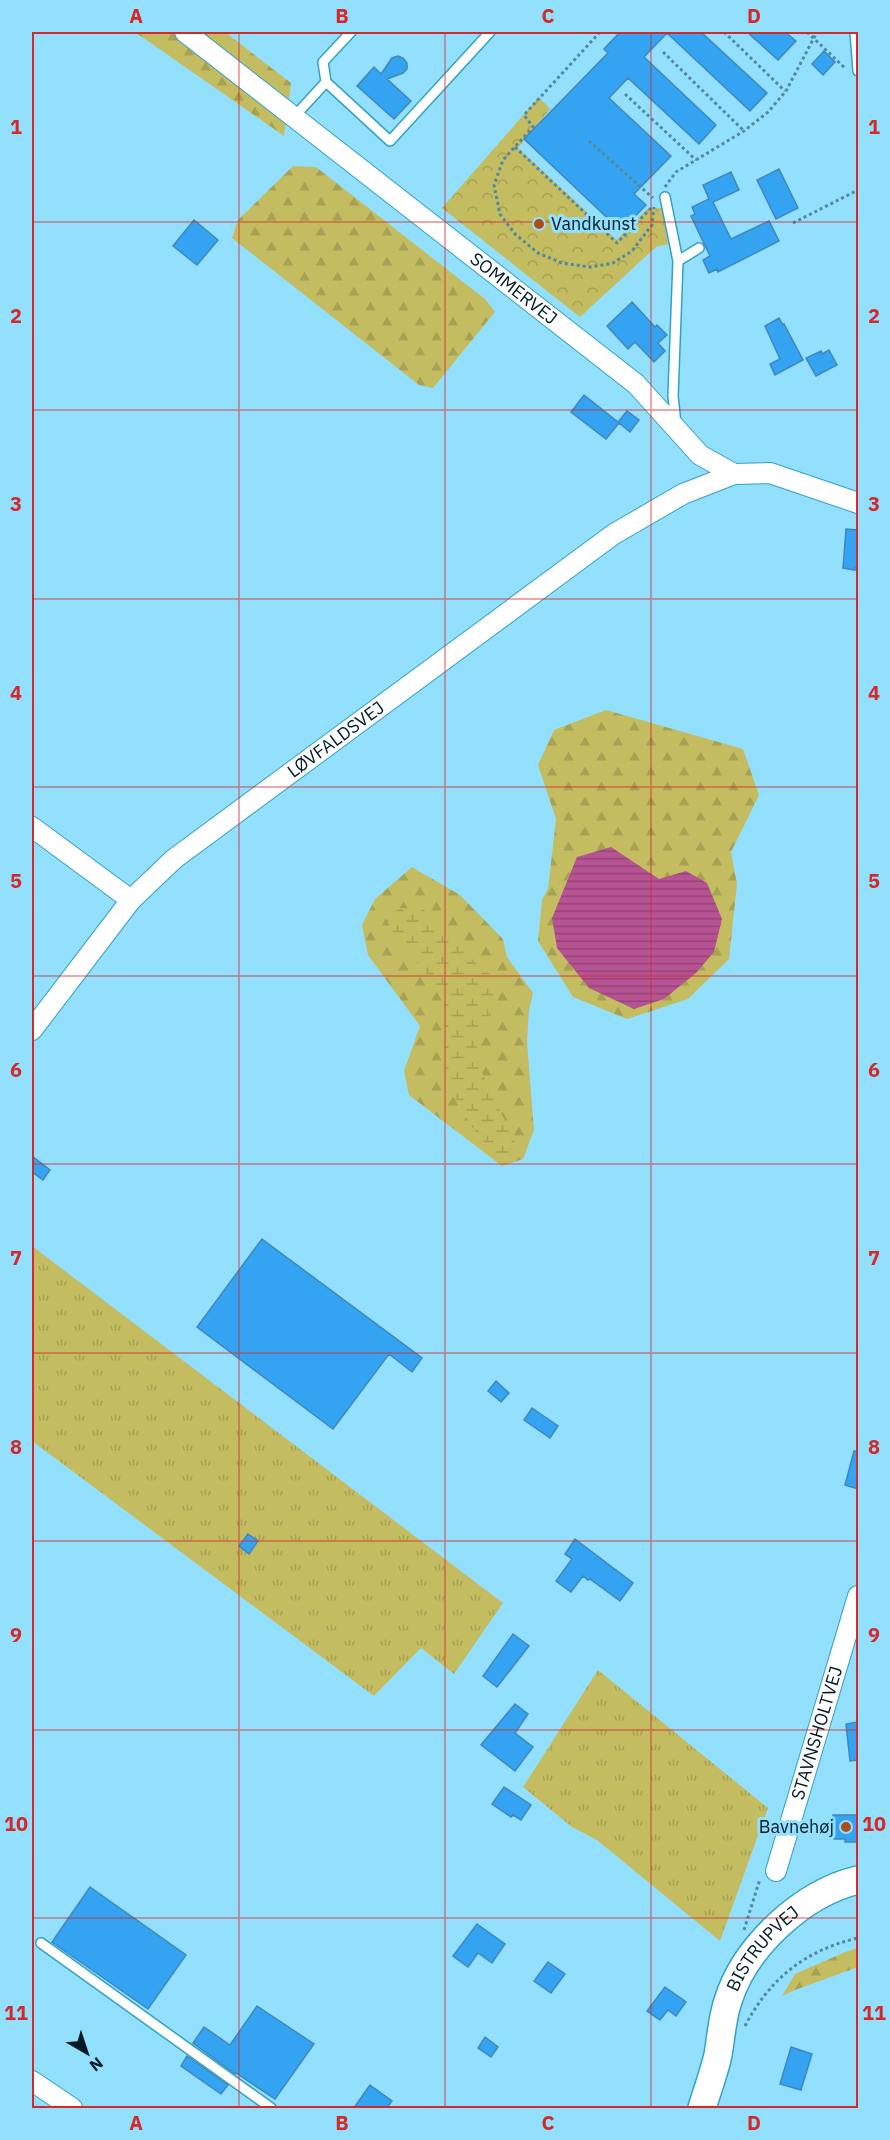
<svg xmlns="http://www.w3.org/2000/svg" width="890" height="2140" font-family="'IBM Plex Sans',sans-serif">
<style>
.grass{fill:url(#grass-tufts)}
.forest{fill:url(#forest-firs)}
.wetland{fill:url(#wetland-marsh)}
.park{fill:url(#park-crowns)}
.water{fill:url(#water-rules)}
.building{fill:#34a3f1;stroke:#4087bd;stroke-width:1.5}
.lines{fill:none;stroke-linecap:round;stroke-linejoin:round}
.service-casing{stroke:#33a1c4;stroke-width:12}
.minor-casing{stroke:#33a1c4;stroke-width:22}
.secondary-casing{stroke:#33a1c4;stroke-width:30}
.path{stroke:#52899f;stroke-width:3;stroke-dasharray:3 3;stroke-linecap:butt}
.service{stroke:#fff;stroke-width:9}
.minor{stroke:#fff;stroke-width:20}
.secondary{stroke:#fff;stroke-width:27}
.grid{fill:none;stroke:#d62828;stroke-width:1.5;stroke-opacity:0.55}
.poi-dot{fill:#b04c18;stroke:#92e0fe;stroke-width:2}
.labels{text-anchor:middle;stroke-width:6;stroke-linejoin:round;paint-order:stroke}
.poi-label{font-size:18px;fill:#001b26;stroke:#92e0fe;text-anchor:start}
.street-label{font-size:18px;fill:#001b26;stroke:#92e0fe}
.neatline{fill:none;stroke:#d62828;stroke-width:2}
.grid-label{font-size:20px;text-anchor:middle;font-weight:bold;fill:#d62828}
</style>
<defs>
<pattern id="grass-tufts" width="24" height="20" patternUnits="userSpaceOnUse" patternTransform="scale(1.5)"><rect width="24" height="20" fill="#c4bc60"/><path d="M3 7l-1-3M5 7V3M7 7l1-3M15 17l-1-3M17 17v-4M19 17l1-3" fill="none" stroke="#a7a153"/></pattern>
<pattern id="forest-firs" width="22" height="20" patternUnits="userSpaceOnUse" patternTransform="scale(1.5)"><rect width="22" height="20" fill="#c4bc60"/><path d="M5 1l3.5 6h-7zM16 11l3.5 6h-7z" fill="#a7a153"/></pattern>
<pattern id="wetland-marsh" width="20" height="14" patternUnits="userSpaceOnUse" patternTransform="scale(1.5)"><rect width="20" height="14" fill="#c4bc60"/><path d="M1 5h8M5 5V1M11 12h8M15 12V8" fill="none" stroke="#a7a153"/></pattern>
<pattern id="park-crowns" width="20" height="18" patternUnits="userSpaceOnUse" patternTransform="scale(1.5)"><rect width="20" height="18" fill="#c4bc60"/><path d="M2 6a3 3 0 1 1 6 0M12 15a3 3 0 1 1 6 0" fill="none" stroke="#a7a153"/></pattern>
<pattern id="water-rules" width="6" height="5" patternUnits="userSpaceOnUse" patternTransform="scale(1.5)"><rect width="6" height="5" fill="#b85393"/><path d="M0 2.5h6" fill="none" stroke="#934478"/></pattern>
</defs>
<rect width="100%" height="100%" fill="#92e0fe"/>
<path class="grass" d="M32 1246 503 1603 454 1674 421 1648 374 1696 32 1441Z
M598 1670 768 1808 720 1941 597 1840 572 1827 523 1787Z"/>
<path class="forest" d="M135 32H225L291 83 284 136Z
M293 166 316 167 485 299 495 312 433 388 419 385 232 238 238 220Z
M606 710 743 749 759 795 731 852 737 884 729 959 688 999 627 1019 573 997 538 941 542 900 548 889 556 819 538 765 554 730Z
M412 867 460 895 503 939 507 957 533 993 529 1010 527 1042 534 1130 523 1159 502 1166 409 1095 404 1071 420 1026 368 955 362 925 375 899Z
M858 1948V1967L795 1990 782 1996 795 1974 845 1952Z"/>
<path class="wetland" d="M401 908 423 909 477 964 495 978 491 1010 476 1045 482 1073 519 1150 497 1158 472 1127 444 1081 445 996 396 937 385 917Z"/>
<path class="park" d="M539 97 550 109 518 148 617 240 647 209 662 208 668 244 656 247 580 317 442 208Z"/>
<path class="water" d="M611 847 659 879 686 871 707 883 722 919 714 952 696 973 664 999 634 1009 589 988 557 948 552 918 577 857Z"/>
<path class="building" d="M620 32H701L767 93 750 111 667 33 644 57 716 125 699 144 628 78 609 98 671 156 634 194 646 205 621 231 524 139 608 53 604 49Z
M747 32H785L796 41 778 60Z
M824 51 835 62 823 75 812 64Z
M398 56 403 58 407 63V69L403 73 387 79 411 101 394 119 357 86 374 67 381 74 392 58Z
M779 169 798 208 776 219 757 180Z
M731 172 739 190 713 202 731 239 769 221 779 241 718 272 717 269 709 273 703 260 710 256 691 216 695 214 692 207 709 199 703 185Z
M194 220 218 240 197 265 173 246Z
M632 302 655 327 657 325 667 335 658 343 665 351 654 362 635 342 628 349 607 326Z
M779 318 783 325 784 324 803 360 775 375 770 364 780 359 765 326Z
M829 350 837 365 816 376 806 358 821 351 822 354Z
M584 395 618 422 627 411 639 420 630 432 619 423 606 439 571 412Z
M846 529 858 530V568H855V570L843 568Z
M32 1156 50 1170 43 1180 32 1172Z
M262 1239 422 1358 412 1372 389 1354 333 1429 197 1327Z
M496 1381 509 1393 501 1402 488 1391Z
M532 1408 558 1426 550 1438 524 1420Z
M854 1451H858V1489L845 1485Z
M248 1534 258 1541 249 1554 239 1546Z
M575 1539 633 1583 620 1601 590 1579 588 1580 583 1576 571 1592 556 1581 572 1559 565 1554Z
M513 1634 529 1646 497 1687 483 1676Z
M515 1704 528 1714 515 1733 533 1747 515 1771 481 1745Z
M858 1722V1760L850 1761 846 1724Z
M504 1787 531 1805 521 1820 513 1815 511 1817 492 1804Z
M833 1815H858V1842H845V1839H834Z
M90 1887 186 1955 148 2009 52 1942Z
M477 1924 505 1944 492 1963 478 1953 468 1967 453 1956Z
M548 1962 565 1974 551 1993 534 1981Z
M665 1987 686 2002 676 2016 668 2010 660 2020 647 2011Z
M257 2006 314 2044 275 2099 236 2073 235 2074 193 2043 204 2027 230 2045Z
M485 2037 498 2047 491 2057 478 2048Z
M791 2047 812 2054 801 2090 780 2084Z
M187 2056 228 2085 221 2094 181 2066Z
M370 2085 392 2101 386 2109H353Z"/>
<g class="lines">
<defs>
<path id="service" d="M855 32 858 71
M326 82 323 62 351 32
M294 117 326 82 390 141 490 32
M665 197 678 261 673 396 676 424
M678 261 699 248
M41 1943 271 2108"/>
<g id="minor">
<path id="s1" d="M185 32 636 384 700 455 734 474 770 473 858 503"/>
<path d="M32 827 131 900"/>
<path id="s2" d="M32 1030 131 900 174 859 614 534 683 494 734 474"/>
<path id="s3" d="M776 1871 858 1596"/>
<path d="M32 2081 72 2108"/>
</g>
<g id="secondary">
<path id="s4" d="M702 2108C707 2091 714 2073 718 2055 721 2038 722 2018 728 2001 745 1946 803 1893 858 1880"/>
</g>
</defs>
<use href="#service" class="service-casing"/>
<use href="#minor" class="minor-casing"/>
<use href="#secondary" class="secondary-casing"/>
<path class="path" d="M600 32 524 115 533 127 503 160 494 185 500 214 515 234 538 253 562 263 590 267 613 263 632 251 652 225 654 207
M724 32 785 91
M807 32 846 69
M663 52 744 131
M625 94 696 160
M589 141 653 198
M515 147 617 243 653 206
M665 187 676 172 744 131 768 112 786 91 817 32
M793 223 858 190
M744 1930 760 1879
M745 2026C770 1978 806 1950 858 1938"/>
<use href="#service" class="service"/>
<use href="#minor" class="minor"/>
<use href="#secondary" class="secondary"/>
</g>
<path class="grid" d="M239 32V2108M445 32V2108M651 32V2108M32 222H858M32 410H858M32 599H858M32 787H858M32 976H858M32 1164H858M32 1353H858M32 1541H858M32 1730H858M32 1918H858"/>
<g class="poi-dot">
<circle cx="539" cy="224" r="6"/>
<circle cx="846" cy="1827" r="6"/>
</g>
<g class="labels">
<g class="poi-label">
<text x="551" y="230">Vandkunst</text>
<text x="834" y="1833" text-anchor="end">Bavnehøj</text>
</g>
<g class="street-label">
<text dy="6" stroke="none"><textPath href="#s1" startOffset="417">SOMMERVEJ</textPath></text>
<text dy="6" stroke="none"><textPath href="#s2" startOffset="424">LØVFALDSVEJ</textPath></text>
<text dy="6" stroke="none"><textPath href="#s3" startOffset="144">STAVNSHOLTVEJ</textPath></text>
<text dy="6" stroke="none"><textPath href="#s4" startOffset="174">BISTRUPVEJ</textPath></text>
</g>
</g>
<rect width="890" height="2140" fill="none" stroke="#92e0fe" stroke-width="66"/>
<g transform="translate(87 2053) rotate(141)" stroke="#92e0fe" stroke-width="4.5" paint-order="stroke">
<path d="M0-4.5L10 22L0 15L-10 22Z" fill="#001b26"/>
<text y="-9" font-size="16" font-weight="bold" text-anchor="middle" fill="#001b26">N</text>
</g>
<rect x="33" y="33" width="824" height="2074" class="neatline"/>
<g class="grid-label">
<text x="136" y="23">A</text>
<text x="342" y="23">B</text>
<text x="548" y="23">C</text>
<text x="754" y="23">D</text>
<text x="16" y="134">1</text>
<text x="874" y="134">1</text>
<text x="16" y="323">2</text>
<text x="874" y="323">2</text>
<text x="16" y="511">3</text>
<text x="874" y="511">3</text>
<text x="16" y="700">4</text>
<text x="874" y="700">4</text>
<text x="16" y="888">5</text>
<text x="874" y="888">5</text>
<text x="16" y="1077">6</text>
<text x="874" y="1077">6</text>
<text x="16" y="1265">7</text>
<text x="874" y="1265">7</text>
<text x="16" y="1454">8</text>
<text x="874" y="1454">8</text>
<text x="16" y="1642">9</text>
<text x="874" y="1642">9</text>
<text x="16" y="1831">10</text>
<text x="874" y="1831">10</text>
<text x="16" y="2020">11</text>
<text x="874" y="2020">11</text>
<text x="136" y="2130">A</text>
<text x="342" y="2130">B</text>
<text x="548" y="2130">C</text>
<text x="754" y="2130">D</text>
</g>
</svg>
